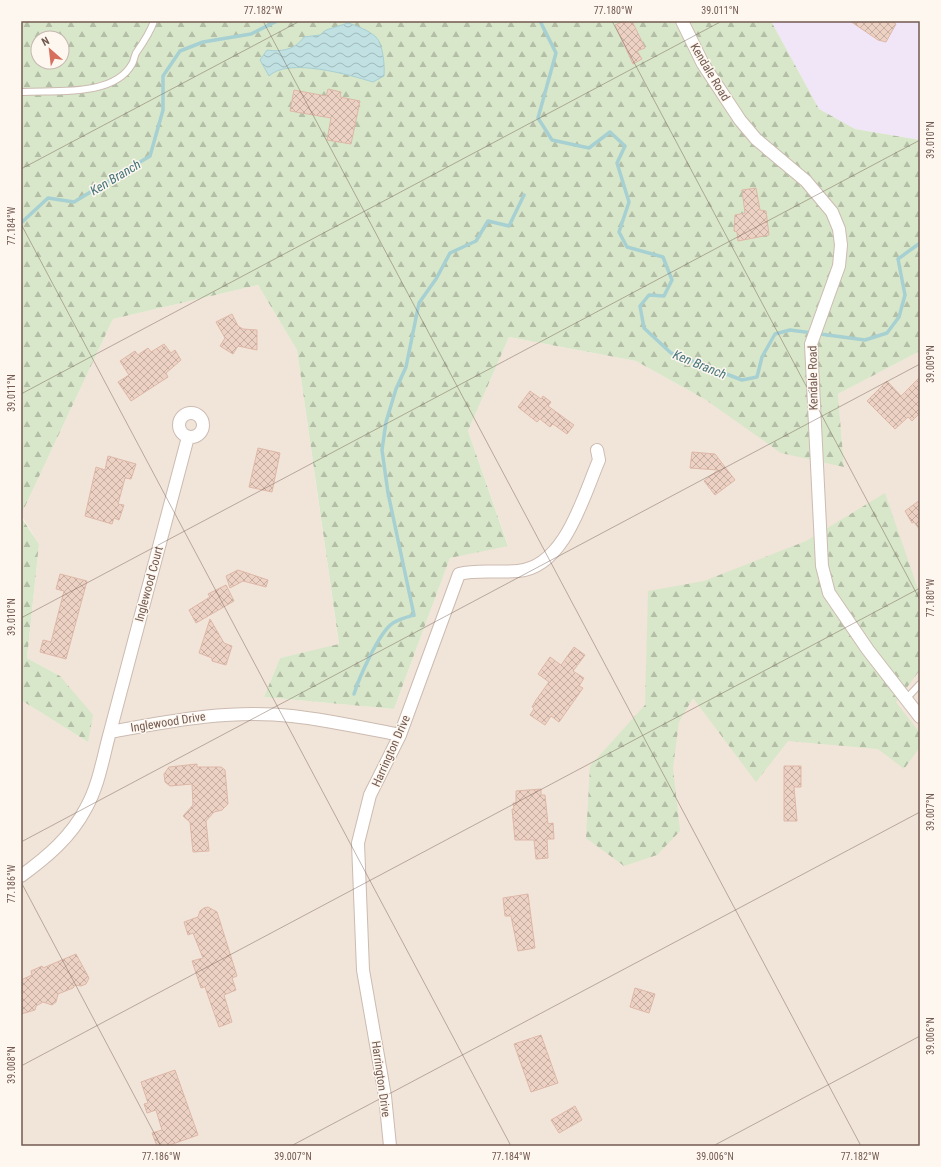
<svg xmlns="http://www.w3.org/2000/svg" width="941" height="1167" font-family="'Roboto Condensed',sans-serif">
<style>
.residential{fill:#f1e4d9}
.education{fill:#f0e6f7}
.forest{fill:url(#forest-firs);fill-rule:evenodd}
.water{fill:url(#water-waves);stroke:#a7d0d3}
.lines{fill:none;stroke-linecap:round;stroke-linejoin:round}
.stream{stroke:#a7d0d3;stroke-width:3.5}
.building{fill:url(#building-cross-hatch);stroke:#deb7a7}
.service-casing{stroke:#ccbbb1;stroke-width:8}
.minor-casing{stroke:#ccbbb1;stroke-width:14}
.path{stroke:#d2b5a7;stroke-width:2;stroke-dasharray:1 3;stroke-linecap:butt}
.service{stroke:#fff;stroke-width:6}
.minor{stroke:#fff;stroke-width:12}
.ticks{fill:none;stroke:#735a50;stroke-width:1;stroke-opacity:0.45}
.labels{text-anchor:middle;stroke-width:3;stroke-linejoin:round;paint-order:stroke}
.street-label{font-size:12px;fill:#735a50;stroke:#fdf7f0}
.water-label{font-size:13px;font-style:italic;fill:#48777c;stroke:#fdf7f0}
.neatline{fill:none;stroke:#735a50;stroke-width:1.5}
.ticks-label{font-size:10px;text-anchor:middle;fill:#735a50}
</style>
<defs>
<pattern id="forest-firs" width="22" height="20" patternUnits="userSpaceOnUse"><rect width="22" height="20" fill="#d8e7c9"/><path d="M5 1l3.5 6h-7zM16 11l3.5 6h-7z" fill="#b4bea6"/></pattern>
<pattern id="water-waves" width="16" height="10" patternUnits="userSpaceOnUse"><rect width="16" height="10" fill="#c0e0e2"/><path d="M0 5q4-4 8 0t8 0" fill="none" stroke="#a0b9ba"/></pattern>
<pattern id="building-cross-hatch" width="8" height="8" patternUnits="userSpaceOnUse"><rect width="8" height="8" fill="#edd2c4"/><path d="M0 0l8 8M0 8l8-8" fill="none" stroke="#c4ada2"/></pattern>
</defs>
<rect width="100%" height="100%" fill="#faf3ea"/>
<path class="residential" d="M258 285 297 350 339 645 280 658 264 697 394 709 450 558 508 545 468 431 509 337 636 361 706 400 844 467 838 394 920 351V461L918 463 920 466V1146H21V700L88 742 60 676 27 658 39 544 21 515 113 319Z"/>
<path class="education" d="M771 21H920V140L855 129 819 109Z"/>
<path class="forest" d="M21 21H771L819 109 855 129 920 140V351L838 394 844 467 781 453 706 400 636 361 509 337 468 431 508 546 450 558 394 709 264 697 280 658 339 644 297 350 258 285 113 319 21 515ZM38 38H62V62H38Z
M885 493 920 595V670L896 702 920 733V747L904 769 878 749 788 741 756 782 693 698 679 722 673 768 680 831 657 855 624 866 586 838 590 766 645 705 648 591 704 581 806 541Z
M21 517 39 544 27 658 60 676 93 715 88 742 21 700Z"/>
<path class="water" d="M348 23C357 26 368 30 376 37 383 44 385 66 384 76L373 82C350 75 288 57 269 76L260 60 267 50C281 52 295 50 304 37L320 35 326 30Z"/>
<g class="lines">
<path class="stream" d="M540 21 556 53 538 118 552 140 589 148 610 132 625 146 617 163 629 202 619 232 627 247 663 257 672 280 664 296 649 295 640 306 644 328 671 353 742 380 757 377 762 357 775 334 790 330 865 340 887 333 899 317 905 295 898 259 920 243
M21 223 48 198 74 202 150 156 163 110V76L180 51 203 42 251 34 277 21
M354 694C359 678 379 632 393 623 399 619 407 617 414 615L388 493 382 450 386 422 396 389 406 367 419 303 436 279 450 253 476 241 488 221 509 226 524 195"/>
</g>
<path class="building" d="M624 21H632L645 48 637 51 642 59 633 64 615 25Z
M850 21H891L896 24 886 42 878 40Z
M328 89 341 92 340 97 360 101 351 144 327 140 331 118 290 111 294 90 326 96Z
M756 188 760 210 766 211 769 235 738 241 737 232 734 231 735 215 745 213 742 190Z
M232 314 238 326 243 329 257 330V350L238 346 233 354 220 346 225 338 216 322Z
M164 344 171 353 175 350 181 360 166 373 168 377 131 401 118 382 129 375 120 361 135 351 138 355 148 348 151 352Z
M920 377V413L912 421 908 417 895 429 867 401 887 381 901 396Z
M530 391 541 399 543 396 551 402 548 406 574 425 567 434 553 424 550 427 540 419 537 422 518 407Z
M258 448 280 453 272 492 249 487Z
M692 452 715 454 735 480 715 495 704 481 718 470 690 468Z
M108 456 136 464 131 479 125 478 118 504 124 505 119 520 114 518 112 524 85 516 96 467 105 470Z
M920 500V530L914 522 912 523 905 511Z
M238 570 268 580 266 587 243 581 230 588 226 576Z
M60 574 87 581 66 659 40 652 43 640 51 642 64 591 56 589Z
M226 585 234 601 196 623 189 610 210 597 208 594Z
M210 619 224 643 232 646 226 665 212 661V658L199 653Z
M574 647 585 655 573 671 584 678 579 686 583 688 559 722 551 716 545 725 530 715 534 709 532 707 536 700 549 682 538 674 550 657 561 665Z
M197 764V767H221L225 770 228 804 222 810 214 812 206 821 209 851 193 852 190 822 183 816 193 805 192 784 170 786 165 782 164 774 169 767Z
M784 766H801V787H794L797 821H784Z
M541 789V795H545L548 824 553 823 554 839H547L548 858 536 859 534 840H515L512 809H514L513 803H516V791Z
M528 894 535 948 518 951 511 916H505L503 898Z
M208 907 217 912 237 976 232 978 236 990 224 995 232 1022 219 1027 205 987 201 988 192 961 203 958 193 933 188 935 184 922 198 917 200 911 204 908Z
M76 954 89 978 86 984 81 986 75 985 73 988 58 994 56 1002 52 1005 43 1002 36 1006 35 1010 21 1014V980L32 975 31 971 42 966 43 968Z
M635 988 655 994 649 1013 630 1007Z
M541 1035 558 1083 531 1092 514 1044Z
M175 1070 198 1135 167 1146H157L152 1133 162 1130 156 1110 147 1113 144 1104 148 1103 141 1082Z
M575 1106 582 1120 559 1133 551 1120Z"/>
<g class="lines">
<defs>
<path id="service" d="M23 92C55 90 114 97 132 64 134 61 134 57 136 53 143 43 150 33 154 21
M906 699 920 684"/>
<path id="minor" d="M682 21 703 64 740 120 756 139 806 181 832 212 839 229 841 245 839 266 811 344 822 566 829 593 868 650 920 717
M179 425a12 12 0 1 1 24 0a12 12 0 1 1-24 0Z
M110 732 188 437
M21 876C47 857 71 837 86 808 99 785 103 757 110 732 170 721 230 709 292 716 328 720 364 728 400 735
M390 1146 385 1096 363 970 358 843 370 795 400 735 459 574C478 569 498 573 518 571 565 567 583 497 599 460L597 450"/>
</defs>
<use href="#service" class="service-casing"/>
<use href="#minor" class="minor-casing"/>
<path class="path" d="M69 21H70"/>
<use href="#service" class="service"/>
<use href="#minor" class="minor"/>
</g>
<path class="ticks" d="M263 21 861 1146M612 21 920 600M21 169 300 21M21 224 511 1146M21 394 722 21M21 618 920 140M21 842 920 364M21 882 161 1146M21 1066 920 588M291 1146 920 812M713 1146 920 1036"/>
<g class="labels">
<g class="street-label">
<text transform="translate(710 72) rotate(59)" y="4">Kendale Road</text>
<text transform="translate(813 378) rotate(-91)" y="4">Kendale Road</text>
<text transform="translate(149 584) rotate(-75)" y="4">Inglewood Court</text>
<text transform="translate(168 722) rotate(-9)" y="4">Inglewood Drive</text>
<text transform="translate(391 751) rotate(-66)" y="4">Harrington Drive</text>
<text transform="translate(381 1079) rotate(82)" y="4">Harrington Drive</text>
</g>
<g class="water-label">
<text transform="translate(115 177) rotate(-31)" y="5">Ken Branch</text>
<text transform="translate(700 364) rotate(22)" y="5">Ken Branch</text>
</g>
</g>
<rect width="941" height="1167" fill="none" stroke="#fdf7f0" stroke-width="44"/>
<g transform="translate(50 50) rotate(332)"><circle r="19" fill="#fdf7f0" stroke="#c6b8b0"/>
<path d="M0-3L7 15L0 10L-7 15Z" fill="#d76f5d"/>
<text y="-6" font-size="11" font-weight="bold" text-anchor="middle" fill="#735a50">N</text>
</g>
<rect x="22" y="22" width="897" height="1123" class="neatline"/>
<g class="ticks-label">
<text x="263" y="14">77.182°W</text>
<text x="613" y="14">77.180°W</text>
<text x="720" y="14">39.011°N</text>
<text transform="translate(930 140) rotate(-90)" y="4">39.010°N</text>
<text transform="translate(11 226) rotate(-90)" y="4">77.184°W</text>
<text transform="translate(930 364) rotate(-90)" y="4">39.009°N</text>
<text transform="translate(11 393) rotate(-90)" y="4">39.011°N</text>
<text transform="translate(930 598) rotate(-90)" y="4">77.180°W</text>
<text transform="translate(11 617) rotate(-90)" y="4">39.010°N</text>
<text transform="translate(930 812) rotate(-90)" y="4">39.007°N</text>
<text transform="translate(11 884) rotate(-90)" y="4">77.186°W</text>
<text transform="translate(930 1036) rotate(-90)" y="4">39.006°N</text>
<text transform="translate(11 1065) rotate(-90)" y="4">39.008°N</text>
<text x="161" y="1160">77.186°W</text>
<text x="293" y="1160">39.007°N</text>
<text x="511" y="1160">77.184°W</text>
<text x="715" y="1160">39.006°N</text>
<text x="860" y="1160">77.182°W</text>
</g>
</svg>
